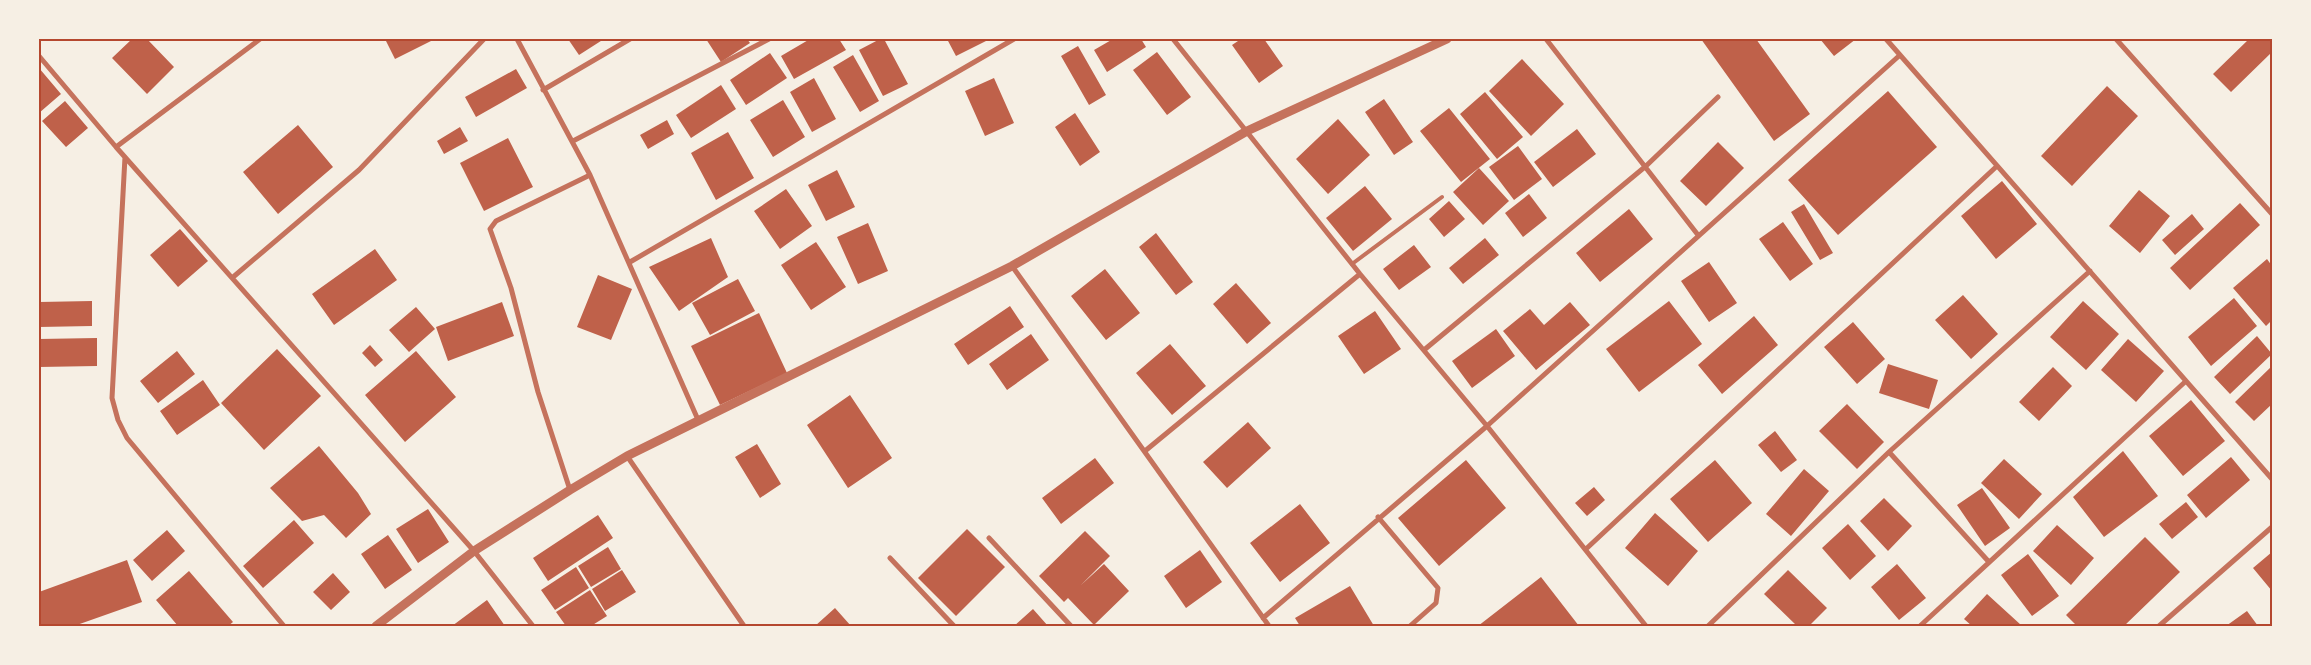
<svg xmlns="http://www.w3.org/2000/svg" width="2311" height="665" font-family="Raleway,sans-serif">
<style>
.building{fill:#bf614a}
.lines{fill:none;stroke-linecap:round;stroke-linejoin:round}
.service{stroke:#c5725c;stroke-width:4}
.minor{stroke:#c5725c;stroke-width:5}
.tertiary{stroke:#c5725c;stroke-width:9}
.neatline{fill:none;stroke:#b5482f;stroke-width:2}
</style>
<rect width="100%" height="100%" fill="#f6efe4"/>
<path class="building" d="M132 39H147L174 67 147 94 112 58Z
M385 39H435L395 59Z
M568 39H604L579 55Z
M706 39H747L750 43 721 62Z
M810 39H839L846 50 794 79 781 56Z
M880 39H884L908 84 883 96 859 50Z
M947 39H990L956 56Z
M1113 39H1141L1146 47 1107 72 1094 50Z
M1241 39H1264L1283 66 1259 83 1232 45Z
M1701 39H1756L1810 114 1774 141Z
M1820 39H1856L1834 56Z
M2249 39H2272V52L2231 92 2213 74Z
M1078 46 1106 95 1089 105 1061 56Z
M1157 52 1191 97 1167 115 1133 70Z
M770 53 787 78 746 105 730 80Z
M853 55 879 101 860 112 833 67Z
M1522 59 1564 104 1531 136 1489 91Z
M39 68 61 94 39 113Z
M516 69 527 88 476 117 465 97Z
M814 78 836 119 812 132 790 92Z
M994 78 1014 123 985 136 965 91Z
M721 85 736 109 691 138 676 115Z
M2107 86 2138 116 2072 186 2041 156Z
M1888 91 1937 147 1838 235 1788 180Z
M1485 92 1523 137 1497 159 1460 114Z
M1384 99 1413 142 1394 155 1365 112Z
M783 100 805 137 773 157 750 120Z
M65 101 88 128 66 147 42 121Z
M1449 108 1490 159 1461 182 1420 131Z
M1075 113 1100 152 1080 166 1055 127Z
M1338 119 1370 155 1328 194 1296 159Z
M667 120 674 134 648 149 640 135Z
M298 125 333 167 278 214 243 172Z
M460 127 468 141 444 154 437 141Z
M1577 129 1596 154 1553 187 1534 162Z
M728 132 754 178 716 200 691 153Z
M508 138 533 187 484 211 460 163Z
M1718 142 1744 168 1706 206 1680 181Z
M1518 146 1542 179 1514 200 1489 167Z
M1479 168 1509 201 1483 225 1453 192Z
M837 170 855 207 826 221 808 185Z
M2002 181 2037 224 1996 259 1961 216Z
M1365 186 1392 219 1353 251 1326 218Z
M786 189 812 226 780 249 754 211Z
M2139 190 2170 216 2140 253 2109 226Z
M1529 194 1547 218 1523 237 1505 213Z
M1449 201 1465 219 1444 237 1429 219Z
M2240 203 2260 225 2190 290 2170 268Z
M1804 204 1833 253 1820 260 1791 212Z
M1629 209 1653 239 1600 282 1576 253Z
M2192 214 2204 229 2175 255 2162 240Z
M1783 222 1813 264 1790 281 1759 239Z
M868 223 888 271 858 284 837 237Z
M180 229 208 261 178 287 150 255Z
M1156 233 1193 282 1176 295 1139 247Z
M711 238 728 277 679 311 649 267Z
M1485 238 1499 255 1463 284 1449 268Z
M816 242 846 287 811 310 781 265Z
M1414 245 1431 267 1399 290 1383 269Z
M375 249 397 280 334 325 312 294Z
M2267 259 2272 266V320L2266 326 2233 288Z
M1709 262 1737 303 1709 322 1681 281Z
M1105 269 1140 313 1106 340 1071 296Z
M598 275 632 289 611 340 577 327Z
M738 279 755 311 710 335 692 303Z
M1236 283 1271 323 1247 344 1213 304Z
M1963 295 1998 334 1971 359 1935 320Z
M2234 298 2257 326 2211 366 2188 337Z
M92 301V326L39 327V302Z
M1669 301 1702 344 1639 392 1606 349Z
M2083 301 2119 334 2086 370 2050 337Z
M502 302 514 336 448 361 436 327Z
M1570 302 1590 325 1536 370 1503 331 1530 309 1544 325Z
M1010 306 1024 327 968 365 954 344Z
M416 307 435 329 409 352 389 330Z
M1375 311 1401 349 1364 374 1338 336Z
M759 313 787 373 720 405 691 346Z
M1754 316 1778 345 1722 394 1698 365Z
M1853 322 1885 359 1857 384 1824 347Z
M1496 329 1515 356 1472 388 1452 361Z
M1031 334 1049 360 1007 390 989 364Z
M2257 336 2272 354 2230 394 2214 377Z
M97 338V366L39 367V339Z
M2128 339 2164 371 2136 402 2101 370Z
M1170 344 1206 386 1172 415 1136 373Z
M370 345 383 360 375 367 362 353Z
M277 349 321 396 264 450 221 403Z
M177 351 195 374 158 403 140 381Z
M416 351 456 397 405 442 365 395Z
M1888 364 1938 380 1929 409 1879 393Z
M2272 366V404L2254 421 2235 402Z
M2053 367 2072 386 2039 421 2019 402Z
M203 380 220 405 177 435 160 411Z
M850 395 892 458 848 488 807 425Z
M2191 400 2225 441 2183 476 2149 436Z
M1847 404 1884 442 1857 469 1819 431Z
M1248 422 1271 448 1227 488 1203 462Z
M1775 431 1797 460 1781 472 1758 445Z
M757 444 781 484 760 498 735 457Z
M319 446 358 493 371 514 346 538 324 515 302 521 270 488Z
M2123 451 2158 496 2104 537 2073 497Z
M2231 457 2250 480 2206 518 2187 495Z
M1095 458 1114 483 1061 524 1042 498Z
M2004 459 2042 494 2019 519 1981 483Z
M1466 460 1506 508 1439 566 1398 518Z
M1715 460 1752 503 1708 542 1670 499Z
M1804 469 1829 491 1791 536 1766 514Z
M1594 487 1605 500 1587 516 1575 503Z
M1982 488 2010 528 1985 546 1957 505Z
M1884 498 1912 526 1888 551 1860 521Z
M2186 502 2198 517 2172 539 2159 524Z
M1300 504 1330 543 1280 582 1250 543Z
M428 509 449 542 418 563 396 529Z
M1655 513 1698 551 1668 586 1625 548Z
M598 515 613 538 548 581 533 558Z
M294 520 314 543 263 588 243 566Z
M1848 524 1876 556 1850 580 1822 548Z
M2057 525 2094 558 2071 585 2033 551Z
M967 529 1005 567 956 616 918 578Z
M167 530 185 551 152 581 133 560Z
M1085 531 1110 556 1081 585 1104 564 1129 591 1094 625 1068 598 1064 602 1039 576Z
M388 535 412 570 385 589 361 554Z
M2145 537 2180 572 2124 626H2077L2066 615Z
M608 547 621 569 591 587 578 566Z
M1200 550 1222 582 1186 608 1164 576Z
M2272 552V591L2253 568Z
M2028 554 2059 596 2032 616 2001 575Z
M127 560 142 602 74 626H39V592Z
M1897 564 1926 598 1899 620 1871 587Z
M576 567 589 588 555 610 541 590Z
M622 570 636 592 605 611 592 589Z
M1788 570 1827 608 1809 626H1797L1764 594Z
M189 571 233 622 228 626H178L156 600Z
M333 573 350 592 331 610 313 592Z
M1541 577 1579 626H1478Z
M1350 586 1374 626H1300L1295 618Z
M590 590 607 616 591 626H566L556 612Z
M1987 594 2021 625 2019 626H1972L1964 619Z
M487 600 505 626H452Z
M835 608 851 626H815Z
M1033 609 1048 626H1014Z
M2247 611 2258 626H2226Z"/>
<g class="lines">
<path class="service" d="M1352 264 1442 197"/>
<path class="minor" d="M517 39 590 175 699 422
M1173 39 1360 274 1487 426 1646 626
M1546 39 1698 235
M1886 39 2272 479
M2116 39 2272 214
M39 56 116 147 474 551 533 626
M543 90 630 39
M573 141 769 39
M116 147 260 39
M125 157 112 398 118 420 127 438 284 626
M630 262 1014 39
M1012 266 1269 626
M232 278 359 170 484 39
M1424 350 1646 166 1718 97
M1145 451 1360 274
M1889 452 1989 562
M627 456 744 626
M570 490 538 392 511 288 490 229 496 221 590 175
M1378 517 1438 588 1436 603 1410 626
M989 538 1071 626
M1586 549 1997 166
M890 558 954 626
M1263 618 1487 426 1900 55
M1708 626 1889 452 2090 271
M1920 626 2186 381
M2159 626 2272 527"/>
<path class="tertiary" d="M376 626 474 551 570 490 627 456 1012 266 1247 131 1447 39"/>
</g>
<rect width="2311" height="665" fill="none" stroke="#f6efe4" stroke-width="80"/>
<rect x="40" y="40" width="2231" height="585" class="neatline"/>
</svg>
